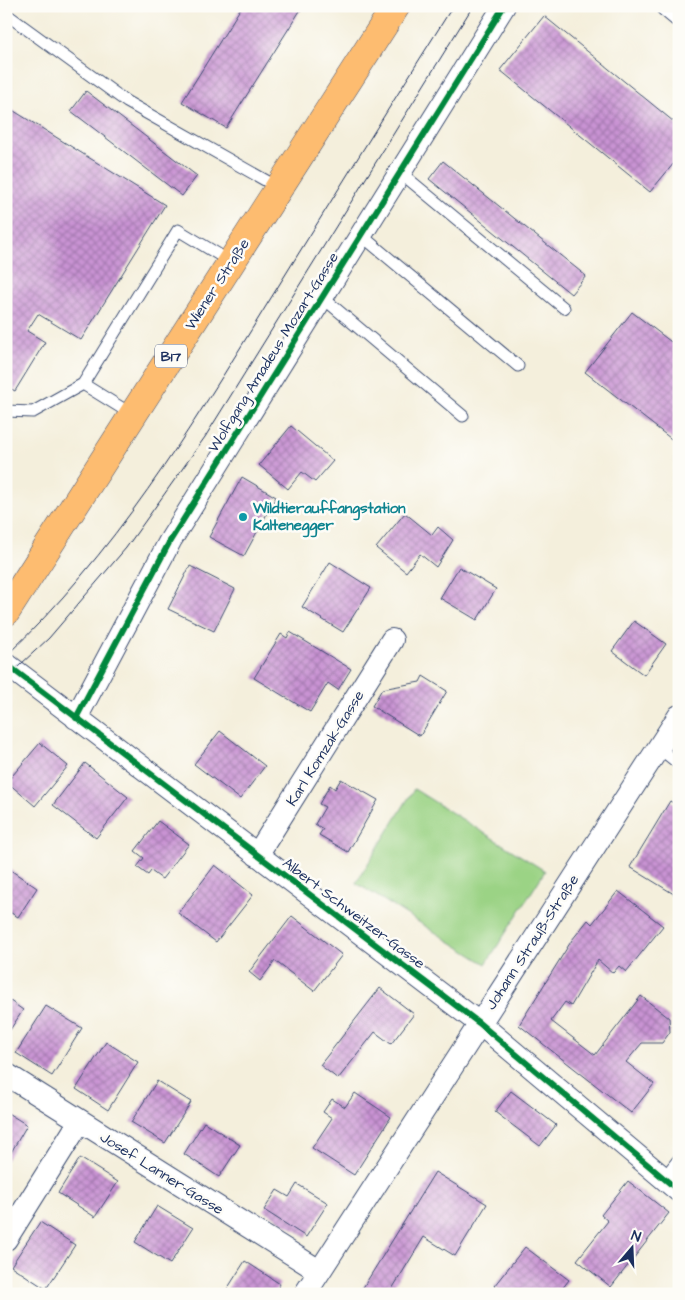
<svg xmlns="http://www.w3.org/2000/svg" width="685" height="1300" font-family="'Architects Daughter',sans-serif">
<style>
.grass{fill:#9bd385;stroke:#5b8172}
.building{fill:url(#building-cross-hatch)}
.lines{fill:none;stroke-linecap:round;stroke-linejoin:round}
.lane-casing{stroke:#3c4c71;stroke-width:13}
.street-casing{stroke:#3c4c71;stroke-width:24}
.primary-casing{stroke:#3c4c71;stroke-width:29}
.lane{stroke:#fff;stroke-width:11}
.street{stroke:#fff;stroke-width:22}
.primary{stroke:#fdbc70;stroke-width:28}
.tram{stroke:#1b2f5e;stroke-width:1}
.cycleway-casing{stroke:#fdfcf7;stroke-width:9}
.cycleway{stroke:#00873e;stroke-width:6}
.culture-dot{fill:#0f9aa8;stroke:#fdfcf7;stroke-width:2}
.labels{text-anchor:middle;stroke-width:5;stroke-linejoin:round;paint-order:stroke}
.shield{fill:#fdfcf7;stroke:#5f6c8c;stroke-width:1}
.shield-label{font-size:14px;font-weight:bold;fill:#1b2f5e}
.street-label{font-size:15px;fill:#1b2f5e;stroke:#fdfcf7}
.culture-label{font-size:15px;font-weight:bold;fill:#0d838f;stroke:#fdfcf7;text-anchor:start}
</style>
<defs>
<pattern id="building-cross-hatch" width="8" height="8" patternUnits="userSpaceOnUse" patternTransform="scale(1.25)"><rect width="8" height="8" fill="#c993d3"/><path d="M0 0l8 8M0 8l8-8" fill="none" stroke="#a278ae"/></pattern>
</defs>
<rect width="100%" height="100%" fill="#fdfcf7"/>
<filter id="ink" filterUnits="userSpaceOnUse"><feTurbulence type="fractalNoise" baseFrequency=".02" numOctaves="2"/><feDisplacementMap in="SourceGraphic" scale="10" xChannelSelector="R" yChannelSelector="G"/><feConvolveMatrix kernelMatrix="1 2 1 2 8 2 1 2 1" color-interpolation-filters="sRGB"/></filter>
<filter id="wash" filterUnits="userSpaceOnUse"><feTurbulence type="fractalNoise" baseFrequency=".0096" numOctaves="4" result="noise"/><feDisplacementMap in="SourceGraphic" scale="20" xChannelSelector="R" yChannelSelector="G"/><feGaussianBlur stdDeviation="1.12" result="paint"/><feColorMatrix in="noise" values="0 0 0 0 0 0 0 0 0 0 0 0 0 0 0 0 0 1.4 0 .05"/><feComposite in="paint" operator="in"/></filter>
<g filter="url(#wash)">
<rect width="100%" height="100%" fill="#f4efdc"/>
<path class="grass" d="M414 789 545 871 486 964 356 883Z"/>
<g id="blocks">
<path class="building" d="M242 6H303L226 128 182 102Z
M544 16 679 126V157L650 192 500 70Z
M86 91 197 176 182 196 71 111Z
M6 106 165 205 81 340 38 314 27 331 45 342 15 391 6 386Z
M443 161 586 276 571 294 429 179Z
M632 312 679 348V445L585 372Z
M291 426 333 461 315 482 302 472 288 489 259 465Z
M242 477 276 497 244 556 209 537Z
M405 513 432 535 438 527 453 540 436 567 420 554 406 572 376 548Z
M330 562 371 588 343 632 302 607Z
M190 566 235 589 214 631 168 609Z
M459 567 496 589 477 620 440 598Z
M634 621 666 644 644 675 612 651Z
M290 632 351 669 338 690 328 683 310 712 254 678 281 634 287 638Z
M423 676 447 691 420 736 372 706 382 689 420 682Z
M220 731 265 766 240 799 194 764Z
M40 743 68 766 35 806 7 782Z
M85 763 128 797 96 838 53 805Z
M341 779 378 800 348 852 319 835 323 829 315 824 325 807 319 804 330 785 335 789Z
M670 801 679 806V893L677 896 630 867Z
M158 821 189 844 162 879 151 871 148 875 137 867 144 858 135 851Z
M215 865 253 895 216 942 178 913Z
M6 867 37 888 18 917 6 910Z
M618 891 663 926 626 972 619 966 613 973 598 960 571 1006 565 1002 551 1021 595 1055 641 996 669 1018 670 1032 662 1043H642L626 1062 654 1084 631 1113 519 1025 572 940 588 920 592 924Z
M292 916 342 955 314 991 275 961 260 981 249 972Z
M380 988 414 1014 391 1044 375 1032 338 1079 320 1065Z
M6 998 23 1010 6 1036Z
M46 1006 82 1028 52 1076 16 1053Z
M106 1042 138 1062 108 1110 76 1089Z
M157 1081 191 1102 165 1143 131 1122Z
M511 1091 556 1125 540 1146 495 1112Z
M355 1093 391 1117 354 1175 312 1148 332 1118 323 1112 332 1099 345 1107Z
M6 1112 27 1125 6 1161Z
M204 1122 240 1145 219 1177 184 1154Z
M80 1158 118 1182 95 1217 58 1193Z
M435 1172 487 1204 455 1256 424 1237 389 1294H359Z
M628 1181 669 1213 611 1287 577 1260 608 1221 601 1215Z
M297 1184 328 1203 306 1237 264 1210 277 1190 289 1197Z
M157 1206 193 1228 170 1264 135 1242Z
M40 1222 75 1245 46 1289 11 1266Z
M525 1247 569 1280 558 1294H504L494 1286Z
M245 1261 280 1284 274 1294H224Z"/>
</g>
</g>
<g filter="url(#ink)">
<use href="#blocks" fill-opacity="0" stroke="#3c4c71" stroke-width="1"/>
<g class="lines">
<defs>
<path id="lane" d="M6 14 127 102 279 188
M401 173 564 308
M361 235 518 366
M322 297 463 416
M83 384 178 230 231 262
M6 411 33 412 83 384 133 415
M659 748 679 764
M664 1178 679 1159"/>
<path id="street" d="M667 6 679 16
M6 664 479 1023 679 1191
M76 718 170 541 504 6
M257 855 392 640
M6 1074 319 1271
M6 1239 80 1121
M305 1294 679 716"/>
<path id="primary" d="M6 612 396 6"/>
</defs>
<use href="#lane" class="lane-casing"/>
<use href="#street" class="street-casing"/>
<use href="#primary" class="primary-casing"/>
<use href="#lane" class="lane"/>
<use href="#street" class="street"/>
<use href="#primary" class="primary"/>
<path class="tram" d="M6 656C113 555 190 430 266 306 328 206 390 106 453 6
M6 678 49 638 126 548 205 437 473 6"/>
<defs>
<path id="cycleway" d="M6 664 479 1023 679 1191
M76 718 170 541 504 6"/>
</defs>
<use href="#cycleway" class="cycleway-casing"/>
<use href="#cycleway" class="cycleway"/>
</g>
</g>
<circle class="culture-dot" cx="243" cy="517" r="5"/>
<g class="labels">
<rect class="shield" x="155" y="344.5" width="32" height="23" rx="4"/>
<g class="shield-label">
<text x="171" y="361">B17</text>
</g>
<g class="street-label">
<text transform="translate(217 284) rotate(-57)" y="5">Wiener Straße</text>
<text transform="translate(273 352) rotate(-58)" y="5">Wolfgang Amadeus Mozart-Gasse</text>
<text transform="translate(325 748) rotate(-58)" y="5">Karl Komzak-Gasse</text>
<text transform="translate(354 913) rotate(37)" y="5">Albert Schweitzer-Gasse</text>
<text transform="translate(532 942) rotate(-57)" y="5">Johann Strauß-Straße</text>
<text transform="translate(162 1173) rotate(32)" y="5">Josef Lanner-Gasse</text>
</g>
<g class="culture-label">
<text x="253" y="513">Wildtierauffangstation<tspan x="253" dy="17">Kaltenegger</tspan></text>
</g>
</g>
<rect width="685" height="1300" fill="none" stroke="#fdfcf7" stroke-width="25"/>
<g transform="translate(632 1248) rotate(19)" stroke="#fdfcf7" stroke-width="4" paint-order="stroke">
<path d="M0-4L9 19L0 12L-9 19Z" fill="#1b2f5e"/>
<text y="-8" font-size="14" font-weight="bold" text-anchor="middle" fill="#1b2f5e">N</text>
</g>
</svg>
